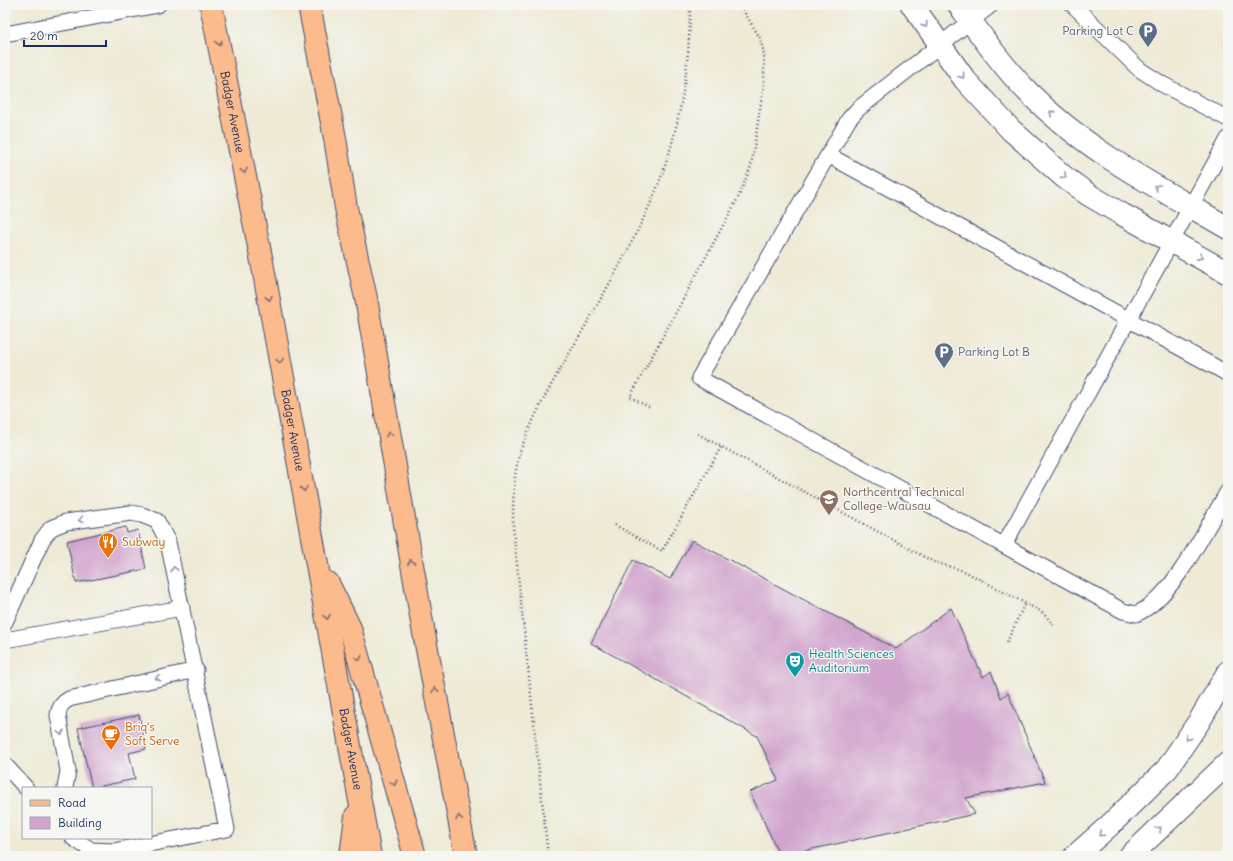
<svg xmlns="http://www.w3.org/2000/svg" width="1233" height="861" font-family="Delius,sans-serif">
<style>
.building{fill:#d1a5ce}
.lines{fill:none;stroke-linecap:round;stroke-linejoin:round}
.lane-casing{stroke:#3b4b70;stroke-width:17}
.street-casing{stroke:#3b4b70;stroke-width:24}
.primary-casing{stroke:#3b4b70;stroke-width:24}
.path{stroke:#3b4b70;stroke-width:2.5;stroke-dasharray:1 3;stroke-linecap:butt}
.lane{stroke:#fff;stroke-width:15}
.street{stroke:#fff;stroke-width:22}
.primary{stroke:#fbbb8c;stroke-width:22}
.oneway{stroke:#8d97ae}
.oneway2{stroke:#806e73}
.labels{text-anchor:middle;stroke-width:3;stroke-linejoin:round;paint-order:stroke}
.service-label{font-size:12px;fill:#4e5e75;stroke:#f6f6f2;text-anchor:end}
.street-label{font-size:12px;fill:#1b2f5e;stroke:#f6f6f2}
.education-label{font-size:12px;fill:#785e54;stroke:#f6f6f2;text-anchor:start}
.food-label{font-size:12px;fill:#c56008;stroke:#f6f6f2;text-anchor:start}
.culture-label{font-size:12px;fill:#0d838f;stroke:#f6f6f2;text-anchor:start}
</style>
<rect width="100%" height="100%" fill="#f6f6f2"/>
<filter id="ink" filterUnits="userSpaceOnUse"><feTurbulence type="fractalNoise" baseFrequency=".025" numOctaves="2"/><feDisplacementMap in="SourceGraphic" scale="8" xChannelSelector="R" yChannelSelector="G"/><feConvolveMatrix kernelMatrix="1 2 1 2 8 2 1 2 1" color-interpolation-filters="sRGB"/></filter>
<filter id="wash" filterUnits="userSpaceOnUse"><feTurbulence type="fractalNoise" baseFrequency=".012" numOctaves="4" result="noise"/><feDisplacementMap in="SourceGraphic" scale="16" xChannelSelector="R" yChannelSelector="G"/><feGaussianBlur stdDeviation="0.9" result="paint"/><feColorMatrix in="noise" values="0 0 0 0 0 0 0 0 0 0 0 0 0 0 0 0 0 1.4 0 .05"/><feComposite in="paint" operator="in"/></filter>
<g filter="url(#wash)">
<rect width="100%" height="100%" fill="#eeead5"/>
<g id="blocks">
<path class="building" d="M126 527 127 533 138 530 146 569 76 583 67 541Z
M692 540 896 649 951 608 983 677 991 671 1001 698 1008 693 1045 782 966 798 975 814 780 856 750 792 778 780 757 736 591 643 633 560 670 579Z
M139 715 146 749 129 753 135 779 92 788 78 728Z"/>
</g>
</g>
<g filter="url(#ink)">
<use href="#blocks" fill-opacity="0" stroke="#3b4b70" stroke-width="1"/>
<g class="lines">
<defs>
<path id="lane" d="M991 5 858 109 849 119 699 378 1123 611 1136 614C1174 598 1207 526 1228 491
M1073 5 1139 69 1162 84 1228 119
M5 34 158 5
M828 155 1228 374
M1004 545 1228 139
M5 622 42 540 51 528 66 522 131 513 142 515 157 521 168 542 227 829 113 851 91 850 73 838
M5 640 182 608
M5 765 26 788
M65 788 68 771 58 715C59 707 62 703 69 699L196 670"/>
<path id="street" d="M912 5 965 80 1011 130 1064 177 1089 195 1118 212 1228 273
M959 5C981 35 1003 67 1029 93 1086 151 1159 188 1228 228
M1075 856 1110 825 1167 769 1200 720 1228 672
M1130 856 1228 763"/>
<g id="primary">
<path id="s1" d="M211 5 262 262 370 856"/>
<path d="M309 5 335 138 346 208 366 298 423 628 466 856"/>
<path d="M328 583 350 628 415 856"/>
<path d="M351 856 356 816"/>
</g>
</defs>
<use href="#lane" class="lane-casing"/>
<use href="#street" class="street-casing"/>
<use href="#primary" class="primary-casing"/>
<path class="path" d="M649 407 630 397 739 196 751 166 764 84V54L760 38 740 5
M698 434 934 562 964 571 1042 612 1055 626
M615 525 662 551 721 447
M1007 642 1025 603
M548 856 513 527C513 500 513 474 521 449 534 414 553 381 572 349 598 304 625 258 647 211 677 147 690 75 690 5"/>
<use href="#lane" class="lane"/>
<use href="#street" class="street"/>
<use href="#primary" class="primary"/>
</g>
<defs><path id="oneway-chevron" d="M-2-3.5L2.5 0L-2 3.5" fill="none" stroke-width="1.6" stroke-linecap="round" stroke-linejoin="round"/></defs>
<g class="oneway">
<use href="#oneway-chevron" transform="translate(925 25) rotate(55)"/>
<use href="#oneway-chevron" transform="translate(962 76) rotate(54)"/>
<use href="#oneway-chevron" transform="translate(1052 113) rotate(-139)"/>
<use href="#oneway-chevron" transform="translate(1064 176) rotate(40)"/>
<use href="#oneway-chevron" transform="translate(1157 187) rotate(-150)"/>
<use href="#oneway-chevron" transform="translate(1200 257) rotate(29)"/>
<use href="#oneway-chevron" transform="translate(81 520) rotate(170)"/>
<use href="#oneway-chevron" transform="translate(174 569) rotate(-102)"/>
<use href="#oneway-chevron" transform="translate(158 678) rotate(167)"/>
<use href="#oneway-chevron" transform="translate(61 733) rotate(79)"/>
<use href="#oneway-chevron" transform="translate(1188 738) rotate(123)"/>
<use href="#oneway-chevron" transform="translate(1159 829) rotate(-44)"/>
<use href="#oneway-chevron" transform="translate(1101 834) rotate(137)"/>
</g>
<g class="oneway2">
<use href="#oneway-chevron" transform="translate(219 43) rotate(79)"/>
<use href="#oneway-chevron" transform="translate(244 171) rotate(79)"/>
<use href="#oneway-chevron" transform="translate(269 298) rotate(80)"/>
<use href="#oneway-chevron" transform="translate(280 361) rotate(80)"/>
<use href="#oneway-chevron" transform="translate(389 434) rotate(-100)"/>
<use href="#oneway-chevron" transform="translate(304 489) rotate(80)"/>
<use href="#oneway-chevron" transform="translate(411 562) rotate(-100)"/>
<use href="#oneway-chevron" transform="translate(327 617) rotate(80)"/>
<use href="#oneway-chevron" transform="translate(359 658) rotate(74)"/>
<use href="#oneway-chevron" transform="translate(435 690) rotate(-101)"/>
<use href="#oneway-chevron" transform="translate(394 783) rotate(74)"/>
<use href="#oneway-chevron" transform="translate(459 818) rotate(-101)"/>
</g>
</g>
<defs>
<symbol id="parking-pin" viewBox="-11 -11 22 30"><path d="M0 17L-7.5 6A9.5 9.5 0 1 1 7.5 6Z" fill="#5c6f8a" stroke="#f6f6f2"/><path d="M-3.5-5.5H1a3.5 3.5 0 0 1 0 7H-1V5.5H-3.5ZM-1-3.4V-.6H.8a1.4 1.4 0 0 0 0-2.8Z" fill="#fff"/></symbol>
<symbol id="university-pin" viewBox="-11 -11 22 30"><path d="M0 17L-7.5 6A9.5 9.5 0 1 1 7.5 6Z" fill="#8d6e63" stroke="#f6f6f2"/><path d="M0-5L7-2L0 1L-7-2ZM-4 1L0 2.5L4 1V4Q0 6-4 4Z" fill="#fff"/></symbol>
<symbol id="restaurant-pin" viewBox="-11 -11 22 30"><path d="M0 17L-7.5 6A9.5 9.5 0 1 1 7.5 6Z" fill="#e8710a" stroke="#f6f6f2"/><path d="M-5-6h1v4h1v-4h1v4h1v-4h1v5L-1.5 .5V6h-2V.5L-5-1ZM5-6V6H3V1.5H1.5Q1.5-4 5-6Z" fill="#fff"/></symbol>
<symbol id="theatre-pin" viewBox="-11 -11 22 30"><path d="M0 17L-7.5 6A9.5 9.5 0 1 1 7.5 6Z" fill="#0f9aa8" stroke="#f6f6f2"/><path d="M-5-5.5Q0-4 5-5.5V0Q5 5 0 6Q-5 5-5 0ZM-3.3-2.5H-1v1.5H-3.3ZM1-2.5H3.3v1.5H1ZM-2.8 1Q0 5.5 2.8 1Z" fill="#fff"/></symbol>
<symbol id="cafe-pin" viewBox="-11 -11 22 30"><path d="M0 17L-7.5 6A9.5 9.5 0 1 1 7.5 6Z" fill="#e8710a" stroke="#f6f6f2"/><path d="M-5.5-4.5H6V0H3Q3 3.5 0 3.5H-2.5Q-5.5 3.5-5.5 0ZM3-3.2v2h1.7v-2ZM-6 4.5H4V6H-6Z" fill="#fff"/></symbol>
</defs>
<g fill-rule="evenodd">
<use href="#parking-pin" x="1137" y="20" width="22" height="30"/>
<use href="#parking-pin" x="933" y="341" width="22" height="30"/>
<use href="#university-pin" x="818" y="488" width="22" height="30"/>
<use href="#restaurant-pin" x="97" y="531" width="22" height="30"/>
<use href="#theatre-pin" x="784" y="650" width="22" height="30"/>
<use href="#cafe-pin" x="100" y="723" width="22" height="30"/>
</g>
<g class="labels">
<g class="service-label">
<text x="1134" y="35">Parking Lot C</text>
<text x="958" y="356" text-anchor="start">Parking Lot B</text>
</g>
<g class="street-label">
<text dy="4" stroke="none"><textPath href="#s1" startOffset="109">Badger Avenue</textPath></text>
<text dy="4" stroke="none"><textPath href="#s1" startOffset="433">Badger Avenue</textPath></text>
<text dy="4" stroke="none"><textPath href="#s1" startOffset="757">Badger Avenue</textPath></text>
</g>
<g class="education-label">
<text x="843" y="496">Northcentral Technical<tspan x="843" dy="14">College-Wausau</tspan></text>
</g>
<g class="food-label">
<text x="122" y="546">Subway</text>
<text x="125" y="731">Briq's<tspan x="125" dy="14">Soft Serve</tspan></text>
</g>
<g class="culture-label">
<text x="809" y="658">Health Sciences<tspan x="809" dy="14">Auditorium</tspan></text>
</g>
</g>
<rect width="1233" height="861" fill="none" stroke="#f6f6f2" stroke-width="20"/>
<rect x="22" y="787" width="130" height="52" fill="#f6f6f2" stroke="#9ea6b7"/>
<rect x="30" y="800" width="20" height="6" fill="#fbbb8c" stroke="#9ea6b7"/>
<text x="58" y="807" font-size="12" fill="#1b2f5e">Road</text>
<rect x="30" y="817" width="20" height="12" fill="#d1a5ce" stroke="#9ea6b7"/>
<text x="58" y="827" font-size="12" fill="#1b2f5e">Building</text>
<path d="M24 40v6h82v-6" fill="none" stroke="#1b2f5e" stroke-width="2"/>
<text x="30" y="40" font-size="12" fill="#1b2f5e" stroke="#f6f6f2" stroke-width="3" paint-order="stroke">20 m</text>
</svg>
